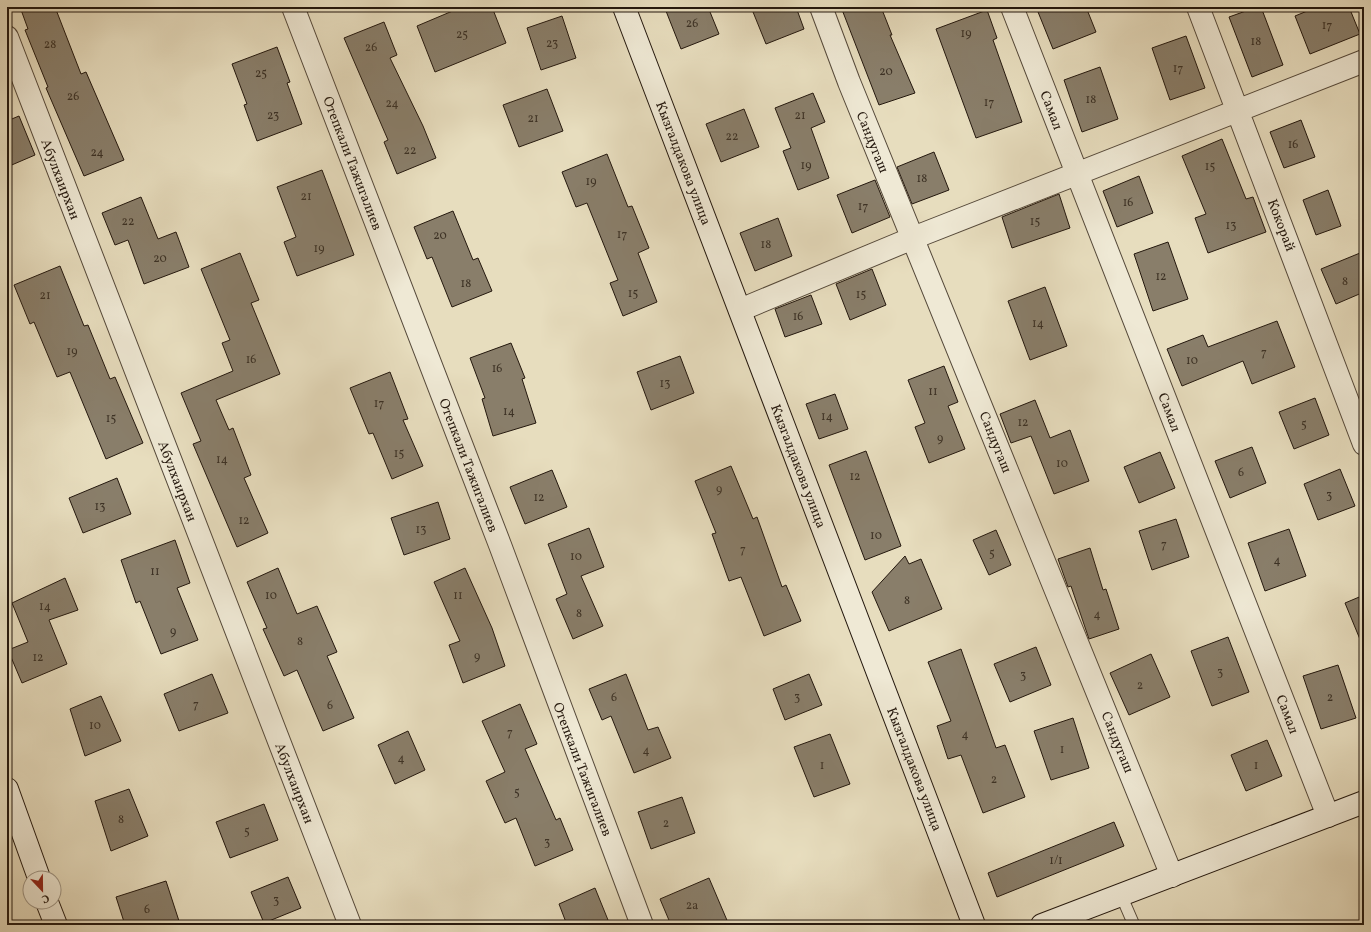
<svg xmlns="http://www.w3.org/2000/svg" width="1371" height="932" font-family="Vollkorn,serif">
<style>
.building{fill:#897e6a;stroke:#24180e}
.lines{fill:none;stroke-linecap:round;stroke-linejoin:round}
.lane-casing{stroke:#55493a;stroke-width:13}
.street-casing{stroke:#55493a;stroke-width:24}
.secondary-casing{stroke:#24180e;stroke-width:24}
.lane{stroke:#efe9d5;stroke-width:11}
.street{stroke:#efe9d5;stroke-width:22}
.secondary{stroke:#efe9d5;stroke-width:22}
.labels{text-anchor:middle;stroke-width:4;stroke-linejoin:round;paint-order:stroke}
.number-label{font-size:12px;fill:#3d3225}
.street-label{font-size:14px;fill:#24180e;stroke:#efe9d5}
</style>
<rect width="100%" height="100%" fill="#e7ddbe"/>
<filter id="stains"><feTurbulence type="fractalNoise" baseFrequency=".005" numOctaves="4"/><feColorMatrix values="0 0 0 0 .2 0 0 0 0 .09 0 0 0 0 .02 0 0 0 .5 -.17"/></filter>
<radialGradient id="worn" r=".72"><stop offset=".6" stop-color="#630" stop-opacity="0"/><stop offset="1" stop-color="#630" stop-opacity=".3"/></radialGradient>
<path class="building" d="M20 7H55L81 74 86 72 124 160 84 176 46 88 48 87 25 30 28 29Z
M462 7H492L506 43 435 72 417 26Z
M677 7H708L719 34 681 49 666 11Z
M751 7H796L804 29 766 44Z
M841 7H881L892 35H890L915 93 879 105Z
M1036 7H1086L1096 32 1053 49Z
M1257 7H1261L1283 65 1252 77 1229 17Z
M1317 7H1349L1360 34 1310 54 1295 16Z
M987 10 997 38 993 40 1022 122 976 138 936 29Z
M562 16 576 58 541 70 527 28Z
M384 22 397 55 390 58 423 126 436 158 397 174 384 142 388 140 344 38Z
M1186 36 1205 88 1170 100 1152 48Z
M277 47 290 82 287 83 302 124 257 141 244 105 247 104 232 64Z
M1100 67 1118 119 1082 132 1064 80Z
M547 89 563 131 519 147 503 105Z
M813 93 825 122 811 128 829 178 798 190 783 151 791 148 775 108Z
M744 109 759 147 721 162 706 124Z
M19 116 35 155 7 167V121Z
M1301 120 1315 157 1284 168 1270 132Z
M1222 139 1246 199 1253 197 1266 232 1208 253 1195 218 1206 214 1182 156Z
M934 152 949 190 912 204 897 167Z
M607 154 628 207 632 206 649 248 638 253 657 302 623 316 610 283 618 280 587 203 576 207 562 172Z
M322 170 354 255 297 276 284 242 296 237 277 187Z
M1139 176 1153 213 1117 227 1103 191Z
M875 180 890 217 852 233 837 195Z
M1328 190 1341 226 1316 235 1303 200Z
M1059 194 1070 228 1012 248 1002 217Z
M141 197 158 239 176 232 189 267 144 284 128 240 115 245 102 213Z
M453 211 473 260 478 258 492 291 452 307 432 257 427 259 414 227Z
M778 218 792 256 755 271 740 233Z
M1168 242 1188 299 1153 311 1134 254Z
M240 253 259 300 251 303 280 374 216 400 229 430 233 428 251 475 244 478 268 533 237 547 193 444 201 441 181 393 233 371 222 343 230 340 201 269Z
M1360 253 1364 261V292L1336 304 1321 269Z
M60 266 84 326 88 325 110 379 115 377 143 443 106 459 70 372 57 377 34 322 30 324 14 285Z
M872 269 886 305 850 320 836 284Z
M1045 287 1067 346 1030 360 1008 301Z
M811 295 822 324 785 337 775 309Z
M1277 321 1295 367 1252 384 1243 361 1182 386 1167 349 1203 335 1208 347Z
M511 343 525 378 522 379 536 423 493 436 482 399 485 398 470 358Z
M680 356 694 393 651 410 637 372Z
M944 366 958 402 948 406 965 449 929 463 915 427 925 423 908 380Z
M390 372 408 419 403 420 423 466 392 479 373 433 369 434 350 388Z
M835 394 848 429 819 439 806 404Z
M1315 398 1329 435 1294 449 1279 412Z
M1035 400 1050 438 1070 430 1089 481 1054 494 1031 436 1011 443 1000 414Z
M1252 447 1266 483 1230 498 1215 461Z
M866 451 901 546 865 560 829 465Z
M1160 452 1175 488 1139 503 1124 467Z
M731 466 753 519 757 517 782 587 786 585 801 621 764 636 741 577 729 581 712 534 716 533 695 481Z
M1340 469 1355 506 1318 520 1304 484Z
M552 470 567 507 525 524 510 487Z
M117 478 131 514 83 533 69 498Z
M438 502 450 539 404 555 391 518Z
M1176 519 1189 557 1152 570 1139 531Z
M589 528 604 567 581 576 603 626 573 639 556 599 567 594 548 544Z
M1289 529 1306 576 1265 591 1248 543Z
M996 530 1011 565 989 575 973 540Z
M175 540 190 583 177 588 198 640 161 654 140 601 136 603 121 560Z
M1090 548 1103 590 1106 589 1119 629 1089 639 1071 586 1068 587 1058 559Z
M905 556 909 564 921 559 942 609 889 631 872 592Z
M278 568 297 614 317 606 337 652 327 656 354 718 323 731 297 670 284 676 263 629 267 628 247 582Z
M465 568 492 628 505 666 463 683 449 645 460 641 434 582Z
M65 578 78 610 49 620 67 664 22 683 8 650 28 642 12 603Z
M1364 595V649L1345 603Z
M1228 637 1249 692 1212 706 1191 651Z
M1036 647 1051 685 1010 702 994 664Z
M961 649 996 748 1005 745 1025 797 983 813 961 755 948 759 937 726 951 721 928 662Z
M1151 654 1170 697 1129 715 1110 673Z
M1338 665 1356 718 1321 729 1303 676Z
M212 674 228 713 179 731 164 694Z
M626 674 648 730 658 727 671 758 634 773 611 716 602 720 589 689Z
M809 674 822 705 785 720 773 689Z
M101 696 121 741 85 756 70 709Z
M520 704 537 744 525 749 556 820 560 818 573 850 535 866 516 818 505 823 486 781 505 772 482 721Z
M1073 718 1089 768 1051 780 1034 731Z
M408 731 425 770 395 784 378 745Z
M830 734 850 784 814 797 794 747Z
M1267 740 1282 776 1246 791 1231 755Z
M129 789 148 836 111 851 95 801Z
M682 797 695 833 651 849 638 812Z
M264 804 278 840 230 858 216 822Z
M1114 822 1124 846 997 897 988 873Z
M288 877 301 908 264 923 251 892Z
M709 878 729 925H671L660 899Z
M166 881 179 921 168 925H125L116 897Z
M595 888 608 920 595 925H567L559 904Z"/>
<g class="lines">
<defs>
<path id="lane" d="M1121 895 1134 925"/>
<path id="street" d="M293 7 500 545 642 925
M821 7 849 82 1172 876
M1012 7 1328 816
M1198 7 1364 444
M7 37 350 925
M740 310 913 238 1364 61"/>
<path id="secondary" d="M624 7 974 925
M7 789 39 878
M47 902 56 925
M1042 925 1364 802"/>
</defs>
<use href="#lane" class="lane-casing"/>
<use href="#street" class="street-casing"/>
<use href="#secondary" class="secondary-casing"/>
<use href="#lane" class="lane"/>
<use href="#street" class="street"/>
<use href="#secondary" class="secondary"/>
</g>
<g class="labels">
<g class="number-label">
<text x="692" y="27">26</text>
<text x="1327" y="29">17</text>
<text x="966" y="37">19</text>
<text x="462" y="38">25</text>
<text x="1256" y="45">18</text>
<text x="552" y="47">23</text>
<text x="50" y="48">28</text>
<text x="371" y="51">26</text>
<text x="1178" y="72">17</text>
<text x="886" y="75">20</text>
<text x="261" y="77">25</text>
<text x="73" y="100">26</text>
<text x="1091" y="103">18</text>
<text x="989" y="106">17</text>
<text x="392" y="107">24</text>
<text x="273" y="119">23</text>
<text x="800" y="119">21</text>
<text x="533" y="122">21</text>
<text x="732" y="140">22</text>
<text x="1293" y="148">16</text>
<text x="410" y="154">22</text>
<text x="97" y="156">24</text>
<text x="806" y="169">19</text>
<text x="1210" y="170">15</text>
<text x="922" y="182">18</text>
<text x="591" y="185">19</text>
<text x="306" y="200">21</text>
<text x="1128" y="206">16</text>
<text x="863" y="210">17</text>
<text x="128" y="225">22</text>
<text x="1035" y="225">15</text>
<text x="1231" y="229">13</text>
<text x="622" y="238">17</text>
<text x="440" y="239">20</text>
<text x="766" y="248">18</text>
<text x="319" y="252">19</text>
<text x="160" y="262">20</text>
<text x="1161" y="280">12</text>
<text x="1345" y="285">8</text>
<text x="466" y="287">18</text>
<text x="633" y="297">15</text>
<text x="861" y="298">15</text>
<text x="45" y="299">21</text>
<text x="798" y="320">16</text>
<text x="1038" y="327">14</text>
<text x="72" y="355">19</text>
<text x="1264" y="356">7</text>
<text x="251" y="363">16</text>
<text x="1192" y="364">10</text>
<text x="497" y="372">16</text>
<text x="665" y="387">13</text>
<text x="933" y="395">11</text>
<text x="379" y="407">17</text>
<text x="509" y="415">14</text>
<text x="827" y="420">14</text>
<text x="111" y="422">15</text>
<text x="1023" y="426">12</text>
<text x="1304" y="428">5</text>
<text x="940" y="442">9</text>
<text x="399" y="457">15</text>
<text x="222" y="463">14</text>
<text x="1062" y="467">10</text>
<text x="1241" y="476">6</text>
<text x="855" y="480">12</text>
<text x="719" y="493">9</text>
<text x="1329" y="499">3</text>
<text x="539" y="501">12</text>
<text x="100" y="510">13</text>
<text x="244" y="524">12</text>
<text x="421" y="533">13</text>
<text x="876" y="539">10</text>
<text x="1164" y="548">7</text>
<text x="743" y="553">7</text>
<text x="992" y="557">5</text>
<text x="576" y="560">10</text>
<text x="1277" y="564">4</text>
<text x="155" y="575">11</text>
<text x="271" y="599">10</text>
<text x="458" y="599">11</text>
<text x="907" y="604">8</text>
<text x="45" y="610">14</text>
<text x="579" y="617">8</text>
<text x="1097" y="618">4</text>
<text x="173" y="635">9</text>
<text x="300" y="645">8</text>
<text x="477" y="660">9</text>
<text x="38" y="661">12</text>
<text x="1220" y="676">3</text>
<text x="1023" y="679">3</text>
<text x="1140" y="689">2</text>
<text x="614" y="701">6</text>
<text x="797" y="701">3</text>
<text x="1330" y="701">2</text>
<text x="196" y="708">7</text>
<text x="330" y="709">6</text>
<text x="95" y="729">10</text>
<text x="510" y="736">7</text>
<text x="965" y="738">4</text>
<text x="1062" y="753">1</text>
<text x="646" y="754">4</text>
<text x="401" y="762">4</text>
<text x="822" y="769">1</text>
<text x="1256" y="769">1</text>
<text x="994" y="783">2</text>
<text x="517" y="796">5</text>
<text x="121" y="823">8</text>
<text x="666" y="827">2</text>
<text x="247" y="835">5</text>
<text x="547" y="846">3</text>
<text x="1056" y="864">1/1</text>
<text x="276" y="904">3</text>
<text x="692" y="909">2а</text>
<text x="147" y="913">6</text>
</g>
<g class="street-label">
<text transform="translate(1052 110) rotate(69)" y="5">Самал</text>
<text transform="translate(873 142) rotate(68)" y="5">Сандугаш</text>
<text transform="translate(353 163) rotate(69)" y="5">Отепкали Тажигалиев</text>
<text transform="translate(684 163) rotate(69)" y="5">Кызгалдакова улица</text>
<text transform="translate(61 179) rotate(69)" y="5">Абулхаирхан</text>
<text transform="translate(1282 225) rotate(69)" y="5">Кокорай</text>
<text transform="translate(1170 412) rotate(69)" y="5">Самал</text>
<text transform="translate(996 442) rotate(68)" y="5">Сандугаш</text>
<text transform="translate(469 465) rotate(69)" y="5">Отепкали Тажигалиев</text>
<text transform="translate(799 466) rotate(69)" y="5">Кызгалдакова улица</text>
<text transform="translate(178 481) rotate(69)" y="5">Абулхаирхан</text>
<text transform="translate(1288 714) rotate(69)" y="5">Самал</text>
<text transform="translate(1118 742) rotate(68)" y="5">Сандугаш</text>
<text transform="translate(583 769) rotate(69)" y="5">Отепкали Тажигалиев</text>
<text transform="translate(915 769) rotate(69)" y="5">Кызгалдакова улица</text>
<text transform="translate(295 783) rotate(69)" y="5">Абулхаирхан</text>
</g>
</g>
<rect width="1371" height="932" fill="none" stroke="#e7ddbe" stroke-width="24"/>
<rect x="8" y="8" width="1355" height="916" fill="none" stroke="#24180e" stroke-width="2"/>
<rect x="12" y="12" width="1347" height="908" fill="none" stroke="#24180e"/>
<g transform="translate(42 890) rotate(158)"><circle r="19" fill="#efe9d5" stroke="#9e9585"/>
<path d="M0-3L7 15L0 10L-7 15Z" fill="#8f2418"/>
<text y="-6" font-size="11" font-weight="bold" text-anchor="middle" fill="#24180e">С</text>
</g>
<rect width="100%" height="100%" filter="url(#stains)"/>
<rect width="100%" height="100%" fill="url(#worn)"/>
</svg>
